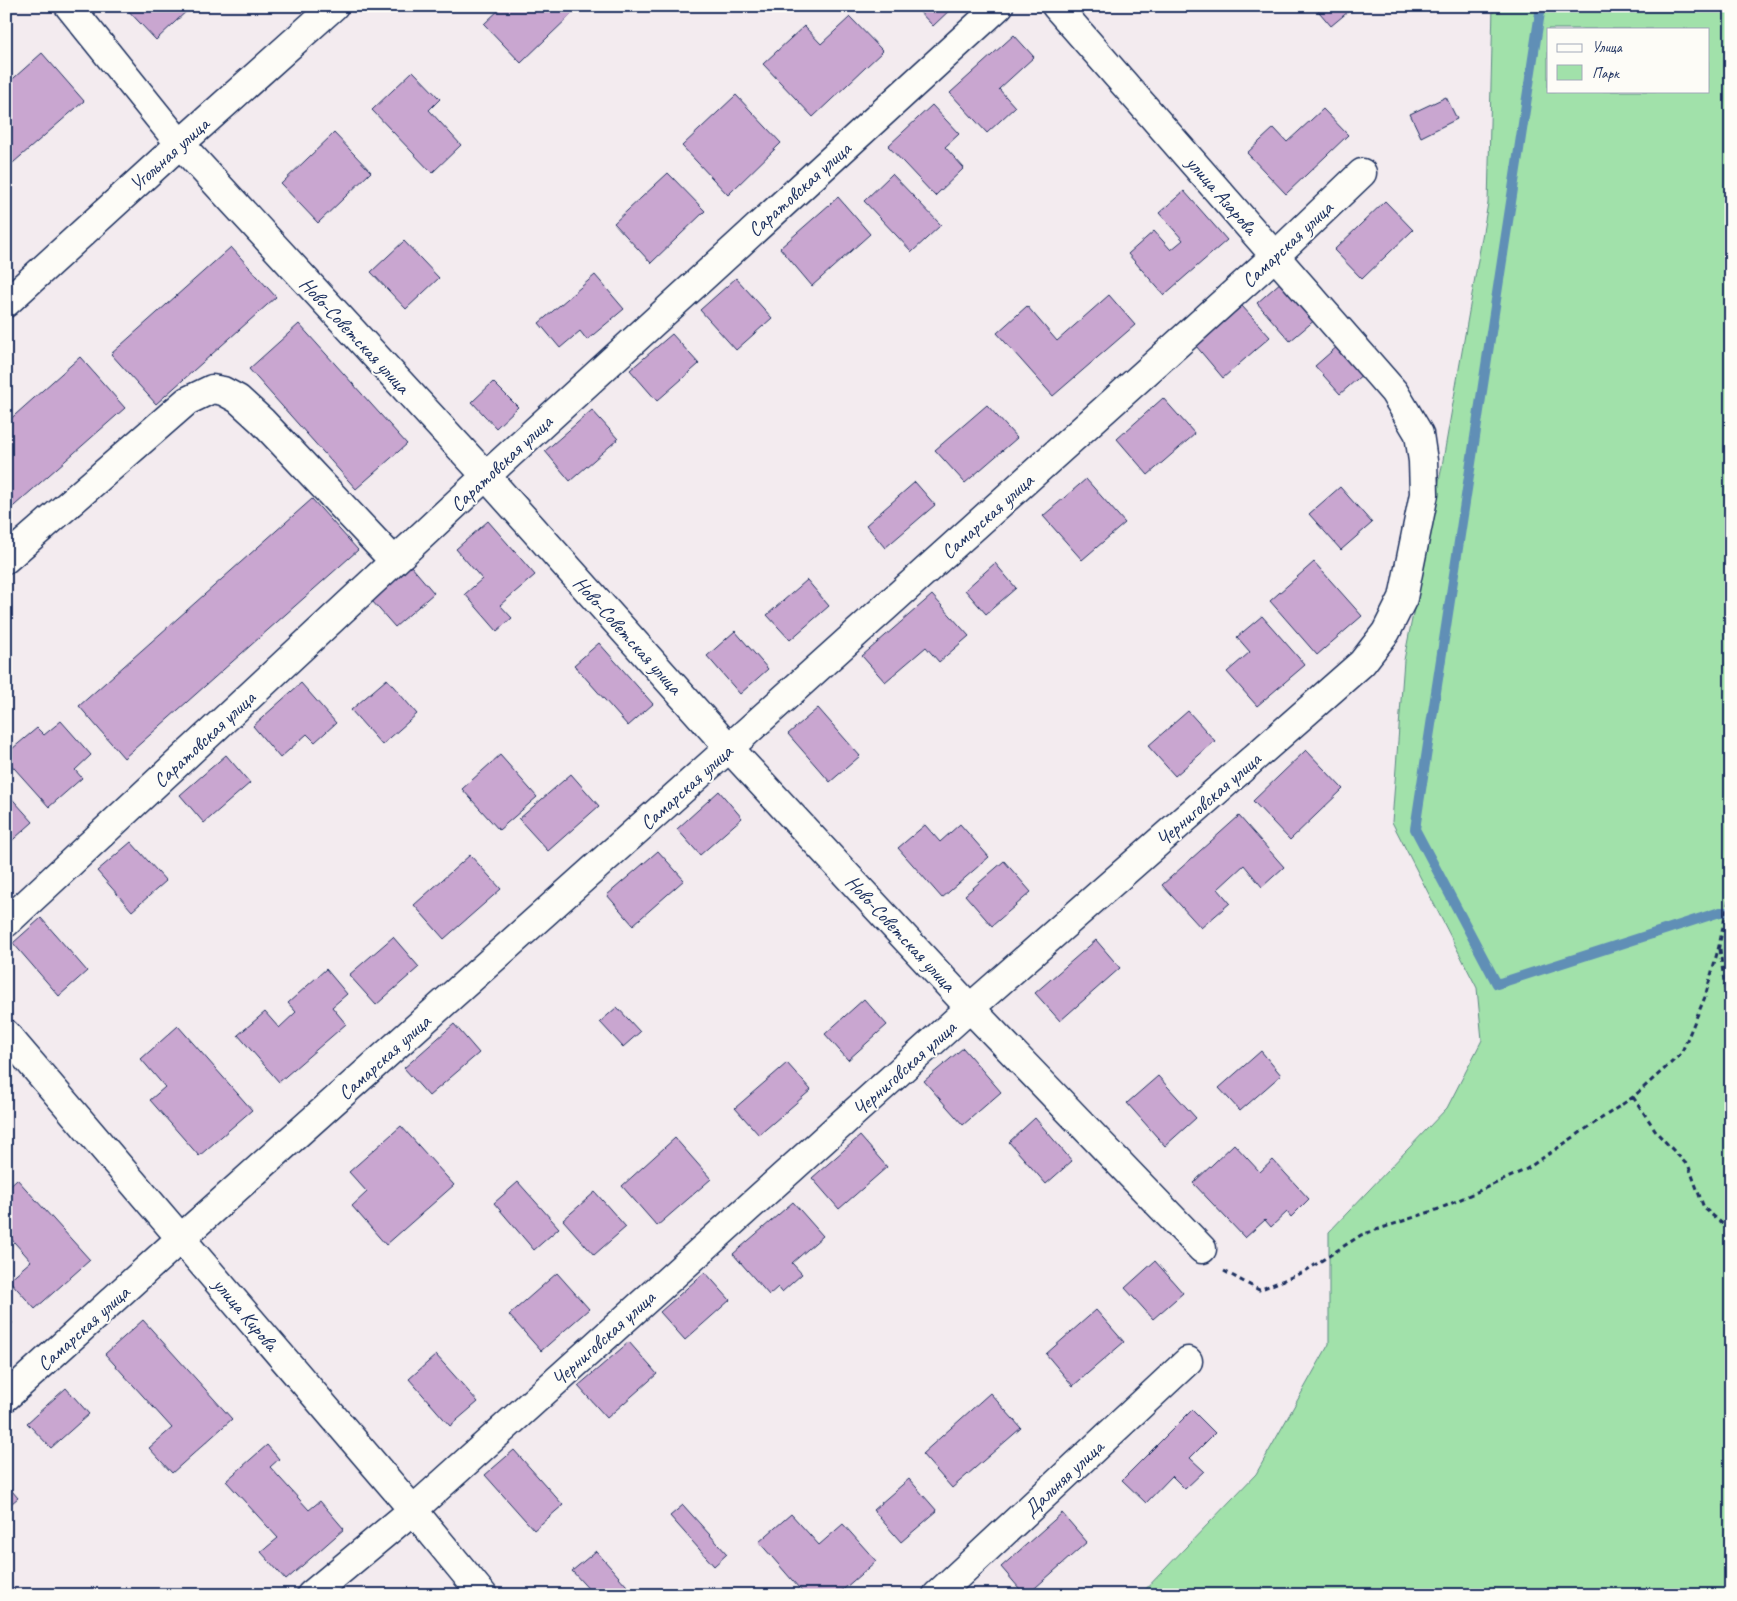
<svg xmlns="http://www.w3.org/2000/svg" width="1737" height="1601" font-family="Caveat,sans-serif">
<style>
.green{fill:#a1e1aa;stroke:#5e8884;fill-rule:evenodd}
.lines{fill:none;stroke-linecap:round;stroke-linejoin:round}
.stream{stroke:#608fb6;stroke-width:10}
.building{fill:#c9a6d0;stroke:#1b2f5e}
.minor-casing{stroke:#1b2f5e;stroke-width:31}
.path{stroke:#1b2f5e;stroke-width:3;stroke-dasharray:5 4;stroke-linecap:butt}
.minor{stroke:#fdfcf7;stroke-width:28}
.labels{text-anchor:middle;stroke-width:4;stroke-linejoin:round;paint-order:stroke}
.street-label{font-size:20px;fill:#1b2f5e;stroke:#fdfcf7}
</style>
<rect width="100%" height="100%" fill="#f3ebef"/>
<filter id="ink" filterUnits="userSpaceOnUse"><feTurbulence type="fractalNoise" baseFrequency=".02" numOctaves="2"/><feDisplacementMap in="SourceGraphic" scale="10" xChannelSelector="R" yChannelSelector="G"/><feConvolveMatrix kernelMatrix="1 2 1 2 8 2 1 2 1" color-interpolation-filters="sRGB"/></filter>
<g filter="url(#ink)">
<path class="green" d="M1493 6H1731V1595H1140L1256 1474 1329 1344V1232L1447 1108 1482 1040 1477 988 1392 822 1404 660 1442 466 1488 203ZM1548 29H1708V91H1548Z"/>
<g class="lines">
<path class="stream" d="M1541 6 1415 829 1497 984 1720 912H1731"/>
</g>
<path class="building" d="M124 6H192L156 40Z
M503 6H569L574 12 521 63 484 24Z
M914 6H954L933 26Z
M1314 6H1355L1331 26Z
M850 17 883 51 813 117 763 64 804 26 821 44Z
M1014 35 1034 57 999 89 1015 107 987 133 950 93Z
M42 53 84 101 6 169V85Z
M413 71 440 99 429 110 461 145 432 173 372 110Z
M736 95 781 143 728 195 682 146Z
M1446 97 1457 119 1421 137 1410 114Z
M932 105 959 134 945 147 964 168 935 196 888 146Z
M1323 109 1348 135 1286 194 1247 153 1274 128 1287 142Z
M334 133 371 172 318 223 281 184Z
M668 173 705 211 651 263 614 223Z
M892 174 941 225 912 252 864 201Z
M1184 191 1227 240 1164 295 1128 254 1154 231 1171 250 1183 240 1159 213Z
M838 197 870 234 812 286 780 248Z
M1385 201 1413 230 1362 279 1334 250Z
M404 241 439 278 406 309 371 272Z
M231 247 276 297 156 404 111 354Z
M595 275 624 309 587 340 580 331 560 348 539 323Z
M736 278 772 318 736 350 700 310Z
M1282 281 1316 319 1290 341 1257 303Z
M1109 295 1135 325 1053 396 997 333 1027 306 1057 341Z
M1242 306 1270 337 1223 378 1196 346Z
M299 324 407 444 356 489 249 369Z
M672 334 699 364 657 401 630 370Z
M1339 345 1364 373 1340 394 1315 366Z
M80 357 125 408 6 513V423Z
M493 382 518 407 496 428 472 402Z
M1163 398 1195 434 1148 475 1117 439Z
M987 405 1017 438 965 483 935 450Z
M592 410 618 439 570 481 545 451Z
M1086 479 1125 523 1082 560 1043 516Z
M915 482 935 505 885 548 866 525Z
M1340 487 1372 523 1341 550 1309 514Z
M312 499 358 550 124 758 79 706Z
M488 521 535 575 500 605 512 618 497 631 465 594 482 579 456 549Z
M1314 562 1362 616 1317 655 1270 601Z
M995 563 1016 588 986 614 965 590Z
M411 566 434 593 395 627 372 601Z
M807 580 829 606 790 640 767 615Z
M932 595 969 636 939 662 926 647 885 682 862 656Z
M1262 616 1305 665 1257 706 1227 672 1250 652 1237 637Z
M735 631 768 669 740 694 707 656Z
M599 643 653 704 628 726 574 665Z
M387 679 417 714 382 745 351 710Z
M301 683 336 723 315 742 307 734 280 758 253 726Z
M818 708 860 756 830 782 788 734Z
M1188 711 1215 741 1175 776 1148 746Z
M61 721 91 755 75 770 82 778 49 807 6 759V754L37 728 44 735Z
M1306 750 1343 789 1290 840 1253 801Z
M226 755 250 783 204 823 180 795Z
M500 755 537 797 499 830 462 789Z
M571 774 599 806 548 851 519 819Z
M719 791 742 818 700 855 677 829Z
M6 792 33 822 6 846Z
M1239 816 1284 867 1262 887 1244 865 1218 889 1230 903 1201 928 1162 885Z
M960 824 989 857 942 898 898 848 925 825 940 842Z
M131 842 166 881 132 911 97 871Z
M658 851 684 880 633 925 607 895Z
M470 855 501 889 444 939 414 905Z
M1004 861 1031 892 992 926 965 895Z
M41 918 87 971 59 996 13 943Z
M393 937 419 967 376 1005 349 975Z
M1096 940 1120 968 1060 1021 1035 993Z
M326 969 347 994 332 1007 346 1024 279 1082 238 1035 265 1012 279 1028 296 1012 288 1003Z
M864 999 887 1025 848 1060 825 1034Z
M617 1007 640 1032 623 1047 600 1022Z
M454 1024 479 1053 429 1096 404 1068Z
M178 1026 252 1110 199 1156 150 1100 165 1087 141 1059Z
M963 1048 1001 1092 963 1125 924 1081Z
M1261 1051 1281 1075 1240 1111 1219 1088Z
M787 1063 811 1090 759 1135 735 1108Z
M1158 1076 1196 1118 1165 1146 1127 1103Z
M1035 1118 1072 1161 1046 1184 1009 1142Z
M401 1126 454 1185 386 1245 352 1206 367 1192 349 1172Z
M860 1136 887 1167 839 1209 812 1178Z
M675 1138 711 1179 657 1226 622 1186Z
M1234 1144 1260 1172 1273 1160 1309 1199 1291 1217 1287 1212 1271 1227 1265 1220 1245 1238 1193 1183Z
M17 1179 90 1260 35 1309 9 1280 31 1261 6 1233V1189Z
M518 1182 559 1228 534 1250 494 1203Z
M595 1192 626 1227 594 1255 563 1220Z
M793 1202 823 1236 792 1263 802 1274 782 1292 778 1287 769 1295 733 1254Z
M1155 1261 1183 1293 1153 1319 1125 1288Z
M705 1272 730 1300 685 1340 660 1312Z
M557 1273 589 1309 541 1351 509 1315Z
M1096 1310 1124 1342 1073 1386 1046 1354Z
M6 1316 13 1323 6 1329Z
M143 1320 232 1419 172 1473 149 1448 172 1428 105 1354Z
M629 1342 657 1374 607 1418 578 1386Z
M436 1355 478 1402 450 1426 409 1379Z
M66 1388 89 1414 51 1448 27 1423Z
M990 1393 1021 1428 952 1488 922 1454Z
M1192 1410 1215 1433 1190 1458 1204 1471 1185 1489 1172 1476 1146 1503 1122 1480Z
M267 1445 279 1459 270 1467 309 1510 320 1501 344 1529 286 1580 261 1552 278 1538 226 1481Z
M514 1450 563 1505 534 1530 485 1475Z
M909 1479 937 1511 901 1542 873 1510Z
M6 1484 18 1498 6 1508Z
M683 1505 727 1554 714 1566 670 1516Z
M1062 1513 1087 1542 1027 1595H1025L1001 1567Z
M791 1514 819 1545 843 1524 876 1561 837 1595H805L759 1542Z
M596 1551 634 1594 633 1595H594L572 1571Z"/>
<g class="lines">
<defs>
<path id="minor" d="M69 6 180 144 486 476 729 748 970 1008 1202 1249
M6 303 180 144 334 6
M6 559 187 401 212 389 223 391 238 399 262 421 394 561
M6 923 486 476 999 6
M6 1034 413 1510 483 1595
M6 1397 181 1238 729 748 1275 256 1362 173
M311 1595 413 1510 970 1008 1362 663 1386 632 1403 598 1424 494 1423 461 1419 434 1394 392 1056 6
M937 1595 1188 1361"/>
</defs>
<use href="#minor" class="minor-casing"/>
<path class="path" d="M1720 949 1731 1038
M1633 1097 1658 1134 1689 1167 1704 1208 1731 1231
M1224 1271 1259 1290 1304 1272 1361 1235 1439 1209 1525 1170 1633 1097 1681 1054 1705 997 1719 946 1731 889"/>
<use href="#minor" class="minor"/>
</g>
</g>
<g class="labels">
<g class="street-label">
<text transform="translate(169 154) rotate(-42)" y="7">Угольная улица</text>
<text transform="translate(799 189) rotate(-42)" y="7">Саратовская улица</text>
<text transform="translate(1222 195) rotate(49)" y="7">улица Азарова</text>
<text transform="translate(1287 244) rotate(-43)" y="7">Самарская улица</text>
<text transform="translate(355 335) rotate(47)" y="7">Ново-Советская улица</text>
<text transform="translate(501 463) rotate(-43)" y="7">Саратовская улица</text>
<text transform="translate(987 516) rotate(-42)" y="7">Самарская улица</text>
<text transform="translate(628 635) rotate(48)" y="7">Ново-Советская улица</text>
<text transform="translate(204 739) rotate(-43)" y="7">Саратовская улица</text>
<text transform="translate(686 787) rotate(-42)" y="7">Самарская улица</text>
<text transform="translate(1208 799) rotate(-41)" y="7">Черниговская улица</text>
<text transform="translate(901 933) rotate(47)" y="7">Ново-Советская улица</text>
<text transform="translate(384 1057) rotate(-42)" y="7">Самарская улица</text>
<text transform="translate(904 1068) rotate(-42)" y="7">Черниговская улица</text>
<text transform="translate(246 1314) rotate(50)" y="7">улица Кирова</text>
<text transform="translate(83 1328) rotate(-42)" y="7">Самарская улица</text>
<text transform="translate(603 1338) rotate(-42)" y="7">Черниговская улица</text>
<text transform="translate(1063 1478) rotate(-43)" y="7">Дальняя улица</text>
</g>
</g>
<rect width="1737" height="1601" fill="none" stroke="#fdfcf7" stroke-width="25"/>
<rect x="12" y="12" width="1712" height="1576" fill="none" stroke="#1b2f5e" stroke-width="2" filter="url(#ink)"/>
<rect x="1547" y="28" width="162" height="65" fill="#fdfcf7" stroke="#a3aaba"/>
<rect x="1557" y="44" width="25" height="8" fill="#fdfcf7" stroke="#a3aaba"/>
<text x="1592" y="52" font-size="15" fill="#1b2f5e">Улица</text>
<rect x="1557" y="65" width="25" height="15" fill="#a1e1aa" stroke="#a3aaba"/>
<text x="1592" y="78" font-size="15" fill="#1b2f5e">Парк</text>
</svg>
